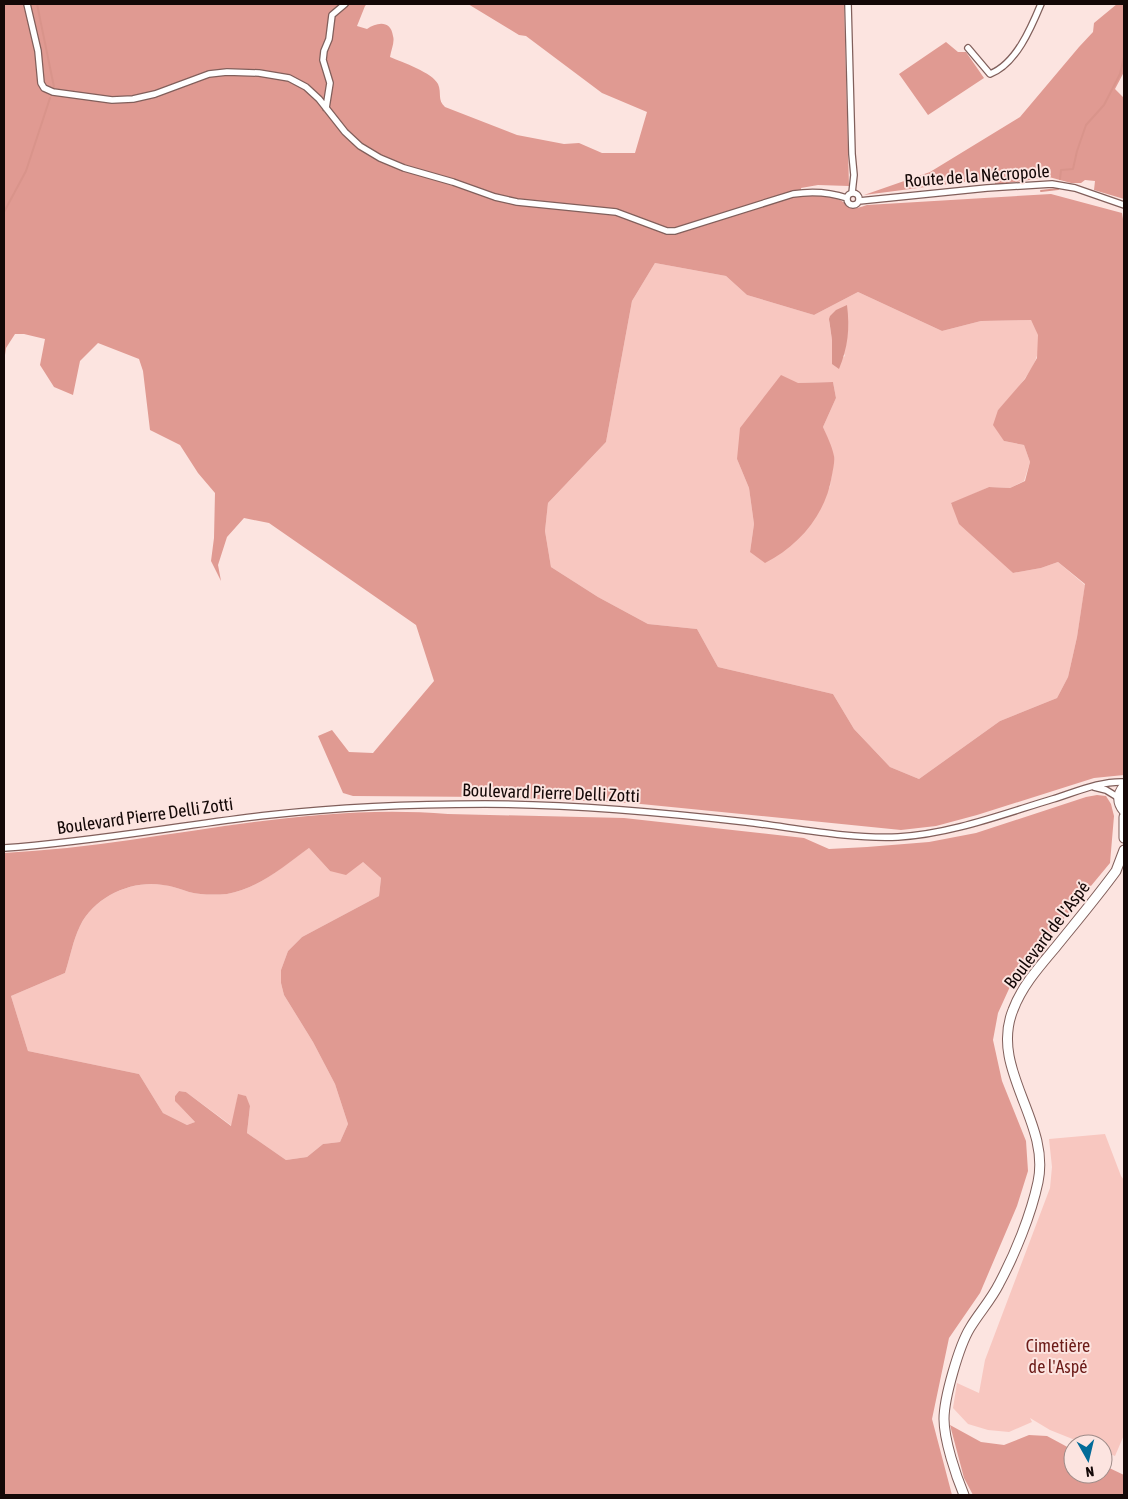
<svg xmlns="http://www.w3.org/2000/svg" width="1128" height="1499" font-family="'Asap Condensed',sans-serif">
<style>
.green{fill:#f8c7c0;fill-rule:evenodd}
.forest{fill:#e09a92;fill-rule:evenodd}
.water{fill:#d9948b}
.lines{fill:none;stroke-linecap:round;stroke-linejoin:round}
.stream{stroke:#d9948b;stroke-width:2}
.minor-casing{stroke:#815f5b;stroke-width:8}
.secondary-casing{stroke:#815f5b;stroke-width:11}
.minor{stroke:#fff;stroke-width:5.5}
.secondary{stroke:#fff;stroke-width:9}
.labels{text-anchor:middle;stroke-width:4;stroke-linejoin:round;paint-order:stroke}
.street-label{font-size:18px;fill:#140807;stroke:#fce4e0}
.park-label{font-size:18px;fill:#6c1b18;stroke:#fce4e0}
</style>
<rect width="100%" height="100%" fill="#fce4e0"/>
<path class="green" d="M655 263 726 276 747 295 814 315 858 292 942 331 981 321 1031 320C1033 324 1036 329 1038 334 1046 361 1014 392 998 410L1004 441 1024 445 1030 462 1024 481 1010 488 989 487 951 504 1013 573 1041 568 1058 562 1085 585 1077 637 1068 677 1057 698 1000 721 919 779 890 767 854 729 833 694 718 667 697 629 648 624 598 597 551 567 545 531 548 503 606 442 632 301ZM829 320 845 356 832 364V340ZM833 382 836 398 823 427 834 457 830 487 750 552 754 524 749 488 737 459 798 383Z
M309 848 330 871 363 862 381 878 379 896 302 937 288 951 281 970V983L284 995 313 1042 335 1084 348 1124 340 1142 323 1144 307 1157 286 1160 247 1133 250 1106 245 1096 238 1095 232 1126 186 1092 179 1091 175 1096 177 1103 195 1122 187 1125 163 1113 139 1074 28 1051 11 996 65 973C70 958 73 940 80 926 95 896 132 880 164 885 172 886 180 889 189 892 201 895 214 895 227 894 259 889 284 865 309 848Z
M1105 1134 1121 1176 1124 1180V1435L1115 1456 1103 1451V1444H1085L1050 1430 1030 1418 1032 1422 1009 1432 988 1430 968 1424 953 1408 957 1383 979 1393 985 1360 1050 1188 1052 1167 1049 1139Z"/>
<path class="forest" d="M4 4H367L365 6 357 26 367 29C377 22 391 20 393 36 395 42 391 50 390 57 402 62 433 73 438 84 442 93 437 100 445 107L517 135 564 144 579 143 602 153H635L647 112 602 93 526 36 519 35 468 4H844L849 186 818 185 801 188 802 196C811 196 830 195 838 199 853 206 846 212 867 205L1051 194 1122 213 1124 225V775L1094 778 977 815 936 826 901 830 631 803 490 797 353 796 343 793 318 736 332 730 349 752 373 753 434 681 416 625 269 523 244 518 227 537 218 565 221 581 211 561 214 538 215 493 198 473 180 445 150 430 143 371 139 359 98 343 80 361 73 395 54 387 40 365 45 339 24 334H15L6 348 4 362ZM655 263 726 276 747 295 814 315 858 292 942 331 981 321 1031 320 1038 335 1037 358 1025 379 998 410 993 425 1004 441 1024 445 1030 462 1025 481 1010 488 989 487 951 503 959 524 1013 573 1041 568 1058 562 1085 584 1077 637 1068 677 1057 698 1000 721 919 779 890 767 854 729 833 694 718 667 697 629 648 624 598 597 551 567 545 531 548 503 606 442 632 301Z
M1117 4H1124V72L1115 89 1124 98V199L1094 190 1095 181 1085 180 1081 183H1071L1049 177 995 185V178L864 195 930 172 1020 117 1079 47 1093 32 1094 23Z
M946 42 958 52H966L984 78 928 115 899 74Z
M781 375 798 383 833 382 836 398 823 427C827 436 832 446 834 456 835 461 833 469 832 475 826 514 800 545 765 563L750 552 754 524 749 488 737 459 740 428Z
M1097 795 1106 796 1111 804 1114 816 1110 863 1013 980 998 1013 993 1040 1002 1081 1026 1141 1028 1171 1017 1206 980 1293 949 1338 932 1419 952 1495H4V853C152 846 299 801 448 814L624 818 804 838 829 849 867 847 929 842 976 833 1086 797ZM309 848 330 871 346 875 363 862 381 878 379 896 302 937 288 951 281 970V983L284 995 313 1042 335 1084 348 1124 340 1142 323 1144 307 1157 286 1160 247 1133 250 1106 246 1096 238 1094 231 1126 186 1092 179 1091 175 1096V1101L195 1122 187 1125 163 1113 139 1074 28 1051 11 996 65 973C70 958 73 940 80 926 95 896 132 880 163 885 172 886 180 889 189 892 201 895 214 895 227 894 258 889 284 866 309 848Z
M950 1425 981 1442 1004 1445 1029 1435 1047 1436 1073 1450V1474H1103V1465L1124 1475V1495H973L964 1478Z"/>
<path class="water" d="M847 305C850 329 848 347 839 369L832 364V340L829 319 830 316 836 310Z"/>
<g class="lines">
<path class="stream" d="M37 4 54 87
M1060 179 1061 170 1073 169 1077 151 1086 125 1104 105 1120 74 1124 57
M1041 191 1058 189
M4 212 26 171 50 98"/>
<defs>
<path id="minor" d="M27 4 38 51 41 83 44 88 53 92 112 100 133 99 155 94 209 74 227 72 259 73 289 78 306 87 319 99 345 132 360 146 380 158 404 168 453 182 495 197 517 202 616 212 667 231H675L793 194C812 191 829 192 847 198
M848 4 852 154 854 175 852 193
M968 48 990 74C1016 64 1031 28 1041 4
M326 108 330 83 323 60 324 51 329 39 332 15 345 4
M847 199a6 6 0 1 1 12 0a6 6 0 1 1-12 0Z
M859 201 987 188 1052 184 1075 188 1124 205
M1094 787 1106 790 1119 798
M4 848C92 842 181 825 269 815 341 807 413 804 485 804 572 804 659 812 746 822 796 828 847 839 898 837 951 834 1003 814 1053 799 1076 792 1100 781 1124 782"/>
<path id="secondary" d="M1124 786C1117 794 1117 803 1124 811
M1124 817V838
M964 1495C956 1476 944 1440 944 1419 944 1398 959 1346 970 1328 979 1313 991 1300 999 1284 1015 1254 1031 1215 1038 1182 1051 1122 989 1069 1013 1010 1022 986 1039 967 1055 948 1076 922 1097 897 1116 871L1124 850"/>
</defs>
<use href="#minor" class="minor-casing"/>
<use href="#secondary" class="secondary-casing"/>
<use href="#minor" class="minor"/>
<use href="#secondary" class="secondary"/>
</g>
<g class="labels">
<g class="street-label">
<text transform="translate(977 176) rotate(-4)" y="6">Route de la Nécropole</text>
<text transform="translate(551 793) rotate(2)" y="6">Boulevard Pierre Delli Zotti</text>
<text transform="translate(145 816) rotate(-8)" y="6">Boulevard Pierre Delli Zotti</text>
<text transform="translate(1047 935) rotate(-53)" y="6">Boulevard de l'Aspé</text>
</g>
<g class="park-label">
<text x="1058" y="1352">Cimetière<tspan x="1058" dy="21">de l'Aspé</tspan></text>
</g>
</g>
<rect width="1128" height="1499" fill="none" stroke="#140807" stroke-width="10"/>
<g transform="translate(1088 1459) rotate(172)"><circle r="24" fill="#fce4e0" stroke="#9f8c89"/>
<path d="M0-4L9 19L0 12L-9 19Z" fill="#036b98"/>
<text y="-8" font-size="14" font-weight="bold" text-anchor="middle" fill="#140807">N</text>
</g>
</svg>
